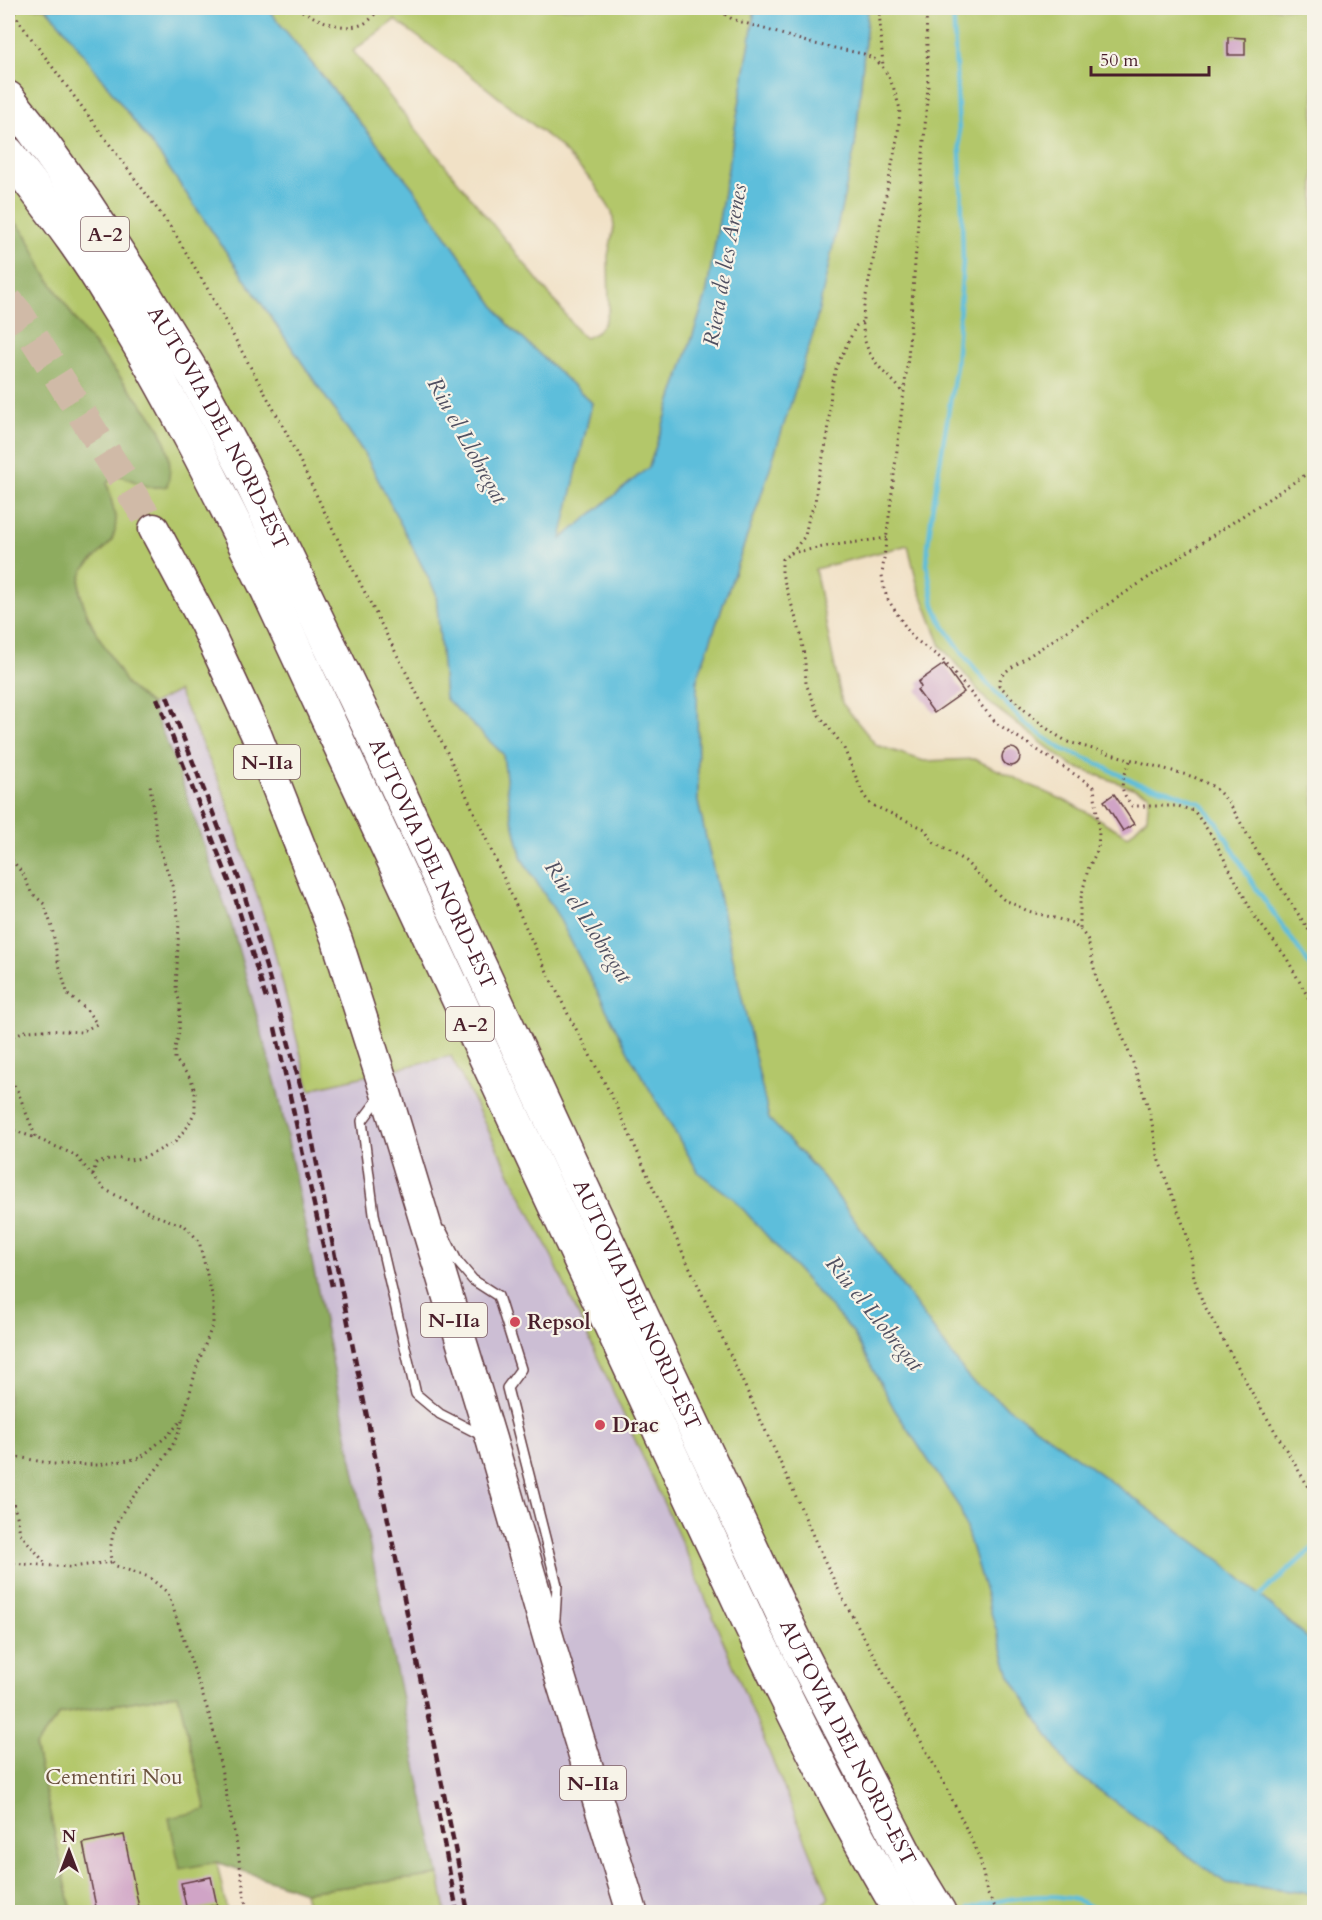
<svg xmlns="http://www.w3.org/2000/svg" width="1322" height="1920" font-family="Cardo,serif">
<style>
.industrial{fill:#ccbed4}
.green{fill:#b3c76b;stroke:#7e734b;stroke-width:1.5;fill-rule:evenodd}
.forest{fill:#8eac5f;stroke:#6c6645;stroke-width:1.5}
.water{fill:#5dbedb;stroke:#546e83;stroke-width:1.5}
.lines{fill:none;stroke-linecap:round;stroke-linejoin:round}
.stream{stroke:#5dbedb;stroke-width:4.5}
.building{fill:#d0a4c6}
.primary-tunnel{stroke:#d0baa7;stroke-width:30;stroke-dasharray:30 15;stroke-linecap:butt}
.lane-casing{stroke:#633c42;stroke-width:12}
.primary-casing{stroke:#633c42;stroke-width:33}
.highway-casing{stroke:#633c42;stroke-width:36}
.path{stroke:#633c42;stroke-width:3;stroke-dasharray:1.5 4.5;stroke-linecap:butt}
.lane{stroke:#fff;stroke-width:9}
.primary{stroke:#fff;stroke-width:30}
.highway{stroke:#fff;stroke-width:33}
.rail{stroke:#4a1f2b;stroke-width:4.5;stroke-dasharray:9 4.5;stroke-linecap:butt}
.poi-dot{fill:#d1495b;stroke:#f7f3e8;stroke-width:2}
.labels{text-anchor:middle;stroke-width:4.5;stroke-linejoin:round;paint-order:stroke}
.shield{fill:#f7f3e8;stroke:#7e5f64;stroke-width:1.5}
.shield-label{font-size:20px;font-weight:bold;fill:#4a1f2b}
.street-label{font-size:21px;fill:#4a1f2b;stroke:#f7f3e8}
.poi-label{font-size:21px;font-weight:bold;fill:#4a1f2b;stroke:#f7f3e8;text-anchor:start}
.park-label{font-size:21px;fill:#6a513e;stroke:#f7f3e8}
.water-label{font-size:22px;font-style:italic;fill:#504f60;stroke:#f7f3e8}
</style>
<rect width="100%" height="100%" fill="#f7f3e8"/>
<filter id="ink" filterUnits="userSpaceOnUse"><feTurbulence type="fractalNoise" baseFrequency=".0167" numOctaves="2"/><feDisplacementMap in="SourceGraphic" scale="12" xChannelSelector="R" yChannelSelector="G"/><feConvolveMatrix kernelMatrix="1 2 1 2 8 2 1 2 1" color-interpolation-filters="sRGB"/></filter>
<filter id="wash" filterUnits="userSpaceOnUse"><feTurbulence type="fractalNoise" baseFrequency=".008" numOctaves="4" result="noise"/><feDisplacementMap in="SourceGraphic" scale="24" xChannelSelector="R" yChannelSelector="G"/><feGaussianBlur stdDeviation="1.35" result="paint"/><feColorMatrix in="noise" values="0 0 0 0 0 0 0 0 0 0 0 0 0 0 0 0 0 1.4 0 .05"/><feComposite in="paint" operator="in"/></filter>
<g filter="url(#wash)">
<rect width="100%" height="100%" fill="#f1e1c6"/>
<path class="industrial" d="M178 691 223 791 271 938 310 1091 318 1087 450 1056 552 1257 690 1561 830 1897 819 1912H446L357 1485 151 705Z"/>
<path class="green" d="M8 8H46L66 31 162 158 366 456 436 593 445 698 503 754 510 810 522 859 557 914 633 1061 699 1173 734 1199 852 1331 895 1410 960 1508 1010 1676 1069 1768 1226 1883 1314 1894V1912H819L829 1897 690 1561 552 1257 451 1056 318 1087 310 1091 271 938 223 791 178 691 151 705C143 698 131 692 126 684 113 663 74 601 80 579 85 561 106 535 116 519L107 483 116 475 129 478 148 412 83 331 44 272 27 236 8 213Z
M267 8H755L750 42 706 296 649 467 560 540 592 403 507 324 413 188ZM395 20 469 74 556 143 593 182 612 212 614 227 608 256 609 309 605 322 596 333 586 338 579 333 561 309 353 51Z
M868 8H1314V1644L1222 1562 970 1380 824 1178 769 1119 698 802 697 679 759 502 855 147ZM908 545 917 583 941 646 988 702 1072 766 1149 794 1147 817 1128 836 1072 804 974 759 924 761 876 745 842 703 815 569Z
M178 1694 206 1810 181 1868 217 1862 227 1912H72L35 1746 60 1714Z
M439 1875 446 1912H308L304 1892Z"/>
<path class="forest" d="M8 213 27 236 44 272 83 331 156 422C167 441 174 465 167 486 147 491 136 480 117 475L107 483 116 519 115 531 111 542 84 569 80 580V593L88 618 127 685 151 705 177 768 232 926 278 1092 357 1485 439 1875 304 1892 217 1862 180 1869 169 1818 206 1810 178 1694 60 1714 35 1746 72 1912H8Z"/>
<path class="water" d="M46 8H267L413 188 507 324 592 403 561 539 649 467 706 296 750 42 755 8H868L855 147 814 331 759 502 697 679 698 802 769 1119 824 1178 970 1380 1222 1562 1314 1644V1894L1226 1883 1069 1768 1010 1676 960 1508 895 1410 852 1331 734 1199 699 1173 633 1061 557 914 522 859 510 810 503 754 445 698 436 593 366 456 162 158 66 31Z"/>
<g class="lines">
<path class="stream" d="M953 8 961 174 963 260 956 366 932 511 928 546 927 565 934 605 942 623 963 654 985 681 1025 724 1062 749 1092 761 1136 783 1170 791 1201 803 1218 824 1253 884 1305 958 1314 974
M1256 1599 1314 1547
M969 1909C998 1899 1053 1890 1082 1902 1088 1905 1094 1909 1099 1912"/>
</g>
<g id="blocks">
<path class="building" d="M1228 37 1245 38V55H1228Z
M944 664 964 692 934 713 917 690 921 687 918 682Z
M1002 757a9 9 0 1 1 18 0a9 9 0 1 1-18 0Z
M1114 794 1134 824 1123 831 1104 801Z
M124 1835 140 1912H97L83 1843Z
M211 1877 217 1905 187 1911 181 1883Z"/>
</g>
</g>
<g filter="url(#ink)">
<use href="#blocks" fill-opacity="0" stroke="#633c42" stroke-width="1.5"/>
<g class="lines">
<path class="primary-tunnel" d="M8 301 19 314 154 529"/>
<defs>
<path id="lane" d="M380 1097 362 1121 374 1214 416 1394 440 1414 483 1436
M442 1231 457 1261 473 1280 498 1296 521 1369 507 1388 557 1585 555 1618"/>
<path id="primary" d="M154 529 205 624 256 734 337 940 385 1090 491 1439 553 1654 632 1912"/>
<g id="highway">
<path id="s1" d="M8 98 28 123 83 200 135 279 194 375 249 478 370 729 642 1316 800 1651 913 1869 939 1912"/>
<path d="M8 153C43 200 81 247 111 298 170 393 219 492 268 591L750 1624C798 1722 845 1819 901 1912"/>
</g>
</defs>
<use href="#lane" class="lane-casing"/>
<use href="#primary" class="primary-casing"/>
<use href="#highway" class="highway-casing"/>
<path class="path" d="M11 8 23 27 172 229 207 288 284 428 341 546 447 752 532 941 568 1014 618 1108 663 1210 794 1492 817 1545 842 1597 946 1787 965 1826 980 1859 987 1893 998 1912
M297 8C320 22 363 42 378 8
M715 8 732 19 810 43 864 54 876 60 885 70 893 86 900 109 898 134 864 306C861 332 863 348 881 369 889 378 897 383 903 394
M879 8 883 67
M926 8 928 86 908 358 882 575 884 588 887 598 912 637 943 660 996 723 1094 787 1099 832 1098 849 1088 869 1080 902V929
M862 322 856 326 836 367 831 390 828 435 817 483 815 504 809 516 805 536 791 553 782 559V574L801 635 805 662 806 684 819 715 843 746 863 794 870 804 925 829 933 842 965 861 1003 899 1028 911 1073 923 1080 929 1088 940 1097 982 1119 1027 1133 1063 1150 1113 1159 1161 1186 1232 1191 1255 1194 1278 1203 1303 1255 1398 1314 1496
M1314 469 1009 669 1001 676 999 685C1021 707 1041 727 1068 742L1194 777 1214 787 1229 802 1256 850 1314 938
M791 553 828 546 887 538
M1130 761C1122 783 1117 786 1132 806H1178L1194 811 1212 836 1255 917 1286 957 1314 1008
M8 855 23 874 31 892 44 904 52 927 58 961 68 995 86 1009 97 1024 81 1032 45 1030 26 1031 8 1037
M8 1075 18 1092 36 1138 75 1155 104 1189 154 1215 185 1226 199 1241 213 1299V1324L197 1366 183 1419 167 1436 140 1458 98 1465 53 1464 8 1455
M8 1131H15L36 1138
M93 1175 96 1163 118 1158 130 1160 146 1157 175 1142 188 1126 195 1111V1092L191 1079 175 1059V1048L179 1033 180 1003 176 990 179 922 172 885 157 840 150 784
M182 1421C178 1438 169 1452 159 1466 139 1492 115 1511 111 1545 110 1554 109 1559 116 1566L149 1577 168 1593 211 1720 237 1846 247 1912
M8 1487 17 1516 20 1533 46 1564
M8 1563 71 1567 112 1562
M8 1908 11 1912"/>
<use href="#lane" class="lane"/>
<use href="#primary" class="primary"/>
<use href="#highway" class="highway"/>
<path class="rail" d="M167 696 242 887 287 1037 305 1103 355 1358 468 1912
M157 698 233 891 267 1002
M275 1028 332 1286
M436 1800 457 1912"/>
</g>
</g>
<g class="poi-dot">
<circle cx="515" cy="1322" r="6"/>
<circle cx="600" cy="1425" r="6"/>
</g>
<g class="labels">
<g class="shield">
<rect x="81" y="217" width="48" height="34" rx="4.5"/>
<rect x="234" y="745" width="66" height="34" rx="4.5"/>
<rect x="446" y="1007" width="48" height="34" rx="4.5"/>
<rect x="421" y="1303" width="66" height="34" rx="4.5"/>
<rect x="560" y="1766" width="66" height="34" rx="4.5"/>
</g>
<g class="shield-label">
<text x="105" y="241">A-2</text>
<text x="267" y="769">N-IIa</text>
<text x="470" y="1031">A-2</text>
<text x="454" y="1327">N-IIa</text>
<text x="593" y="1790">N-IIa</text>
</g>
<g class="street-label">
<text dy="7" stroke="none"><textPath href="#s1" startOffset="392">AUTOVIA DEL NORD-EST</textPath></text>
<text dy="7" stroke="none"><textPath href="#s1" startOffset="878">AUTOVIA DEL NORD-EST</textPath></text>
<text dy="7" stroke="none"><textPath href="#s1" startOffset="1364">AUTOVIA DEL NORD-EST</textPath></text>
<text dy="7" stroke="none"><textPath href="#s1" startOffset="1850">AUTOVIA DEL NORD-EST</textPath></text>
</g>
<g class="poi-label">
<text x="527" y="1329">Repsol</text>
<text x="612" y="1432">Drac</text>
</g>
<g class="park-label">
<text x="114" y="1784">Cementiri Nou</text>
</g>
<g class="water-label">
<text transform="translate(724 265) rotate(-80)" y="8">Riera de les Arenes</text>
<text transform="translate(468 440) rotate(61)" y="8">Riu el Llobregat</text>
<text transform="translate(589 921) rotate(57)" y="8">Riu el Llobregat</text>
<text transform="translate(875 1313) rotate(51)" y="8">Riu el Llobregat</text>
</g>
</g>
<rect width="1322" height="1920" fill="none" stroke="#f7f3e8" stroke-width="30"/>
<g transform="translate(69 1851)" stroke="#f7f3e8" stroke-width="4.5" paint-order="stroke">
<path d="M0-4.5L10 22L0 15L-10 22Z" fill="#4a1f2b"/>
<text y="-9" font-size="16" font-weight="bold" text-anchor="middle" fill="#4a1f2b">N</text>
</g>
<path d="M1091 66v9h118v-9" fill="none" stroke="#4a1f2b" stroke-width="3"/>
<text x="1100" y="66" font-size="18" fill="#4a1f2b" stroke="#f7f3e8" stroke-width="4.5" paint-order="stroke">50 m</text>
</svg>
